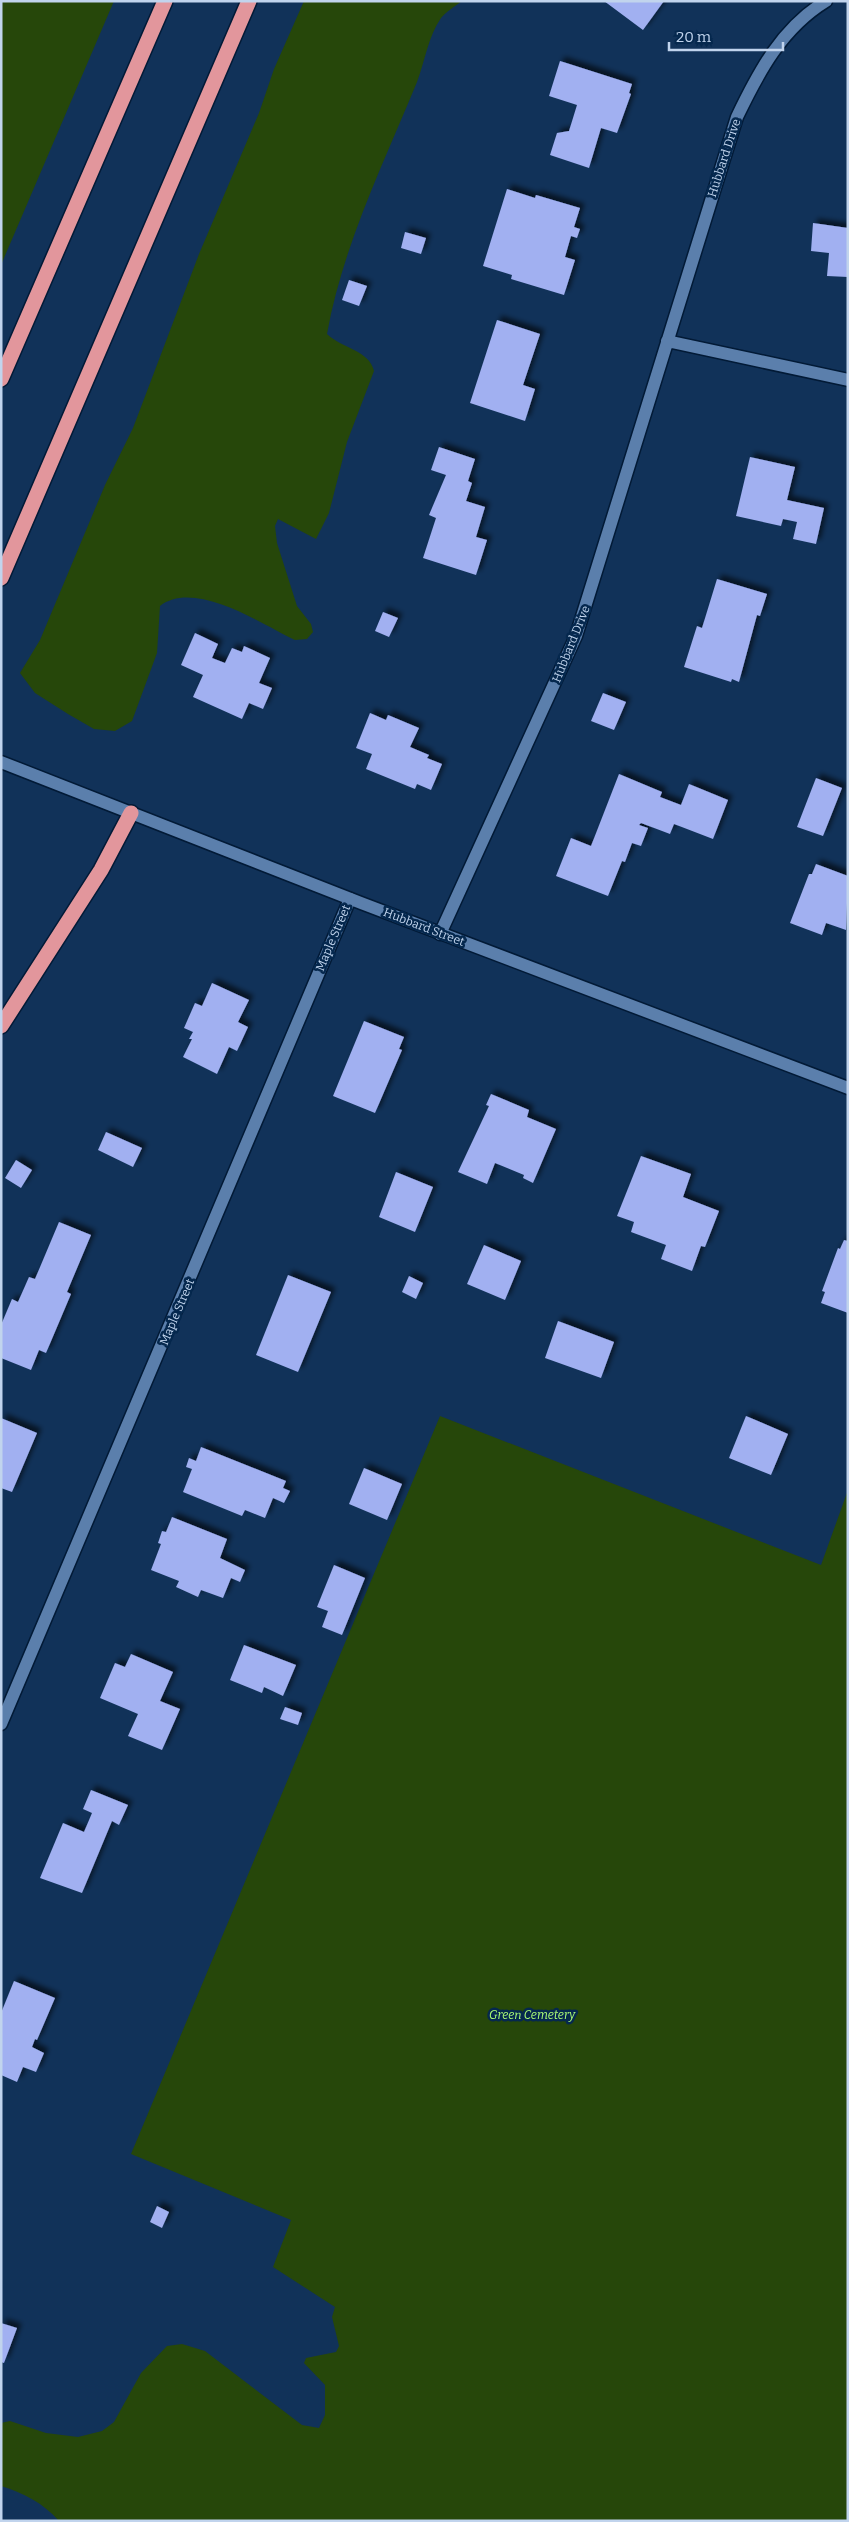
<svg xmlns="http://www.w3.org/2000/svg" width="849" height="2522" font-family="Bitter,serif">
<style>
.green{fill:#26470a}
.building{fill:#a1b0f1;filter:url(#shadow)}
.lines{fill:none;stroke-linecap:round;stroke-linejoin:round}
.minor-casing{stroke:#021a36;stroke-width:15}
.tertiary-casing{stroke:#021a36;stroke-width:15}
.motorway-casing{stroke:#021a36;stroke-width:18}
.minor{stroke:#5b7fac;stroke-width:12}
.tertiary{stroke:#5b7fac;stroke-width:12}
.motorway{stroke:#e2969c;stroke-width:15}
.labels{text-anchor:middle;stroke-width:5;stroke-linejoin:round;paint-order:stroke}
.street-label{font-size:12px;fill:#c1d4ed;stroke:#05284e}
.park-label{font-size:12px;font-style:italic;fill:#adfe75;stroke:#05284e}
</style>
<defs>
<filter id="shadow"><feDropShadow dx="4.5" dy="-4.5" stdDeviation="2.5" flood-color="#0009"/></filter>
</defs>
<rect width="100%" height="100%" fill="#113259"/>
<path class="green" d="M1 1H114L1 265Z
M304 1H462C455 6 446 12 441 18 428 37 425 61 417 82 383 165 343 245 327 334 343 349 369 350 374 371L347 442 329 513 316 539 278 519 275 526 277 543 297 606 311 624 313 632 307 639 295 640C262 624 194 579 160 606L157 653 132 721 115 731 94 729 68 714 35 693 20 673 40 640 105 485 133 428 199 254 259 113 274 69Z
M440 1416 821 1565 848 1490V2521H59C43 2503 24 2493 1 2486V2423L10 2421 46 2433 78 2437 102 2431 114 2422 141 2373 167 2346 182 2344 205 2351 302 2425 319 2428 325 2415V2385L304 2363 306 2358 336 2352 339 2346 332 2317 335 2307 273 2267 291 2220 131 2154Z"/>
<path class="building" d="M604 1H664L643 30Z
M560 61 632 84 629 93 631 94 617 133 601 128 589 168 550 155 557 133 569 131 577 105 549 96Z
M507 189 535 198 536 195 580 208 574 227 580 229 577 238 571 236 565 257 575 260 564 295 511 279 512 275 483 266Z
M813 223 848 228V277L827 276 829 253 811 251Z
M405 232 426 238 421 254 401 248Z
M349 280 367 286 359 306 342 300Z
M497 320 540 334 523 385 535 389 525 421 470 403Z
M439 447 475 459 468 481 472 483 466 501 485 507 476 537 487 540 476 575 423 558 436 518 429 515 446 475 431 470Z
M750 457 795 467 787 500 824 508 816 544 793 539 797 522 783 519 781 526 736 516Z
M717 579 767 594 760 616 757 615 739 682 732 679 731 682 684 667 697 626 702 628Z
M383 612 398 618 389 637 375 631Z
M195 633 218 644 212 658 225 663 232 648 242 652 244 646 270 658 259 683 272 688 263 709 249 703 242 719 193 697 203 675 181 665Z
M603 693 626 702 614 730 591 721Z
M370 713 386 720 388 715 419 728 410 747 429 755 427 758 442 764 431 790 417 784 415 789 366 769 372 754 356 748Z
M619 774 662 792 660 797 681 805 689 784 728 800 713 839 674 824 670 834 641 823 639 825 648 828 641 846 632 843 625 862 622 861 608 896 556 876 571 838 591 846Z
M816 778 842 788 823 836 797 827Z
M816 864 848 876 846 930 826 923 822 935 790 923 809 874H812Z
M212 983 249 1000 238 1022 248 1027 237 1051 229 1047 217 1074 183 1057 192 1039H189L193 1032 184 1028 195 1003 202 1006Z
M364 1021 404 1037 399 1049 402 1050 375 1113 333 1096Z
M491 1094 529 1110 527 1117 556 1129 533 1183 523 1178 524 1175 495 1163 487 1184 458 1172 489 1106 486 1105Z
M106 1132 142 1148 133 1167 98 1150Z
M641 1156 691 1174 683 1197 719 1211 705 1247 701 1246 692 1271 661 1259 666 1245 631 1232 634 1222 617 1216Z
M16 1160 32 1170 21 1188 5 1178Z
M396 1172 433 1187 415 1232 379 1217Z
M59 1222 91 1235 67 1292 71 1294 46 1353 39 1350 31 1370 1 1358V1325L12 1299 18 1302 29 1277 35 1279Z
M844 1240 848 1241V1313L821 1303 825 1292 822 1291 838 1248 840 1249Z
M484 1245 521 1261 505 1300 467 1284Z
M288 1275 331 1292 298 1372 256 1355Z
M409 1276 423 1283 416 1299 402 1292Z
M558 1321 614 1342 601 1378 545 1358Z
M746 1416 788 1434 771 1475 729 1458Z
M1 1418 37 1433 12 1492 1 1488Z
M201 1447 286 1481 283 1488 290 1491 284 1503 273 1498 265 1518 245 1510 242 1516 183 1492 192 1469 186 1467 189 1458 196 1461Z
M364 1468 402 1484 387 1520 349 1504Z
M172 1517 227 1539 220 1558 245 1570 240 1582 231 1578 223 1598 201 1590 198 1597 176 1587 179 1581 151 1570 161 1544 158 1543 162 1531 166 1532Z
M334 1565 365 1578 342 1635 322 1627 328 1611 317 1607Z
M244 1645 296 1665 283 1696 264 1687 262 1693 230 1680Z
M131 1654 173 1672 160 1701 180 1709 162 1750 128 1736 138 1714 100 1698 115 1663 125 1667Z
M285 1707 302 1713 298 1725 280 1719Z
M91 1790 128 1805 119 1825 112 1821 82 1893 40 1878 63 1823 84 1832 92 1813 83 1809Z
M14 1981 55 1998 37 2040 35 2039 32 2047 44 2053 36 2072 23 2067 17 2082 1 2075V2013Z
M157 2206 169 2212 162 2228 150 2222Z
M1 2323 17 2328 4 2363 1 2362Z"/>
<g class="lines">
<defs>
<path id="minor" d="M667 341 848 380
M440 934 576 636 737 117C759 71 782 28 826 1
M1 1724 350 899"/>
<path id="tertiary" d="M1 762 361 903 848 1088"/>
<path id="motorway" d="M1 379 165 1
M1 578 249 1
M1 1026 101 870 131 813"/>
</defs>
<use href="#minor" class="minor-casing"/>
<use href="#tertiary" class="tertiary-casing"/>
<use href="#motorway" class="motorway-casing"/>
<use href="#minor" class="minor"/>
<use href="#tertiary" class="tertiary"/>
<use href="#motorway" class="motorway"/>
</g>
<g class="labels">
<g class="street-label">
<text transform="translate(724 158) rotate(-72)" y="4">Hubbard Drive</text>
<text transform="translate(571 644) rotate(-68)" y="4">Hubbard Drive</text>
<text transform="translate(424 927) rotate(21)" y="4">Hubbard Street</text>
<text transform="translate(333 938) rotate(-67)" y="4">Maple Street</text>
<text transform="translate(177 1312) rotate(-67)" y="4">Maple Street</text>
</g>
<g class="park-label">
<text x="532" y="2019">Green Cemetery</text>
</g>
</g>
<rect width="849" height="2522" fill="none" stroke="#c1d4ed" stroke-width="5"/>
<path d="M669 42v8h114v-8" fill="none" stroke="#c1d4ed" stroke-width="2.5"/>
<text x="676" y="42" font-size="15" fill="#c1d4ed" stroke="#05284e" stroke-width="4" paint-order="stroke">20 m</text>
</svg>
